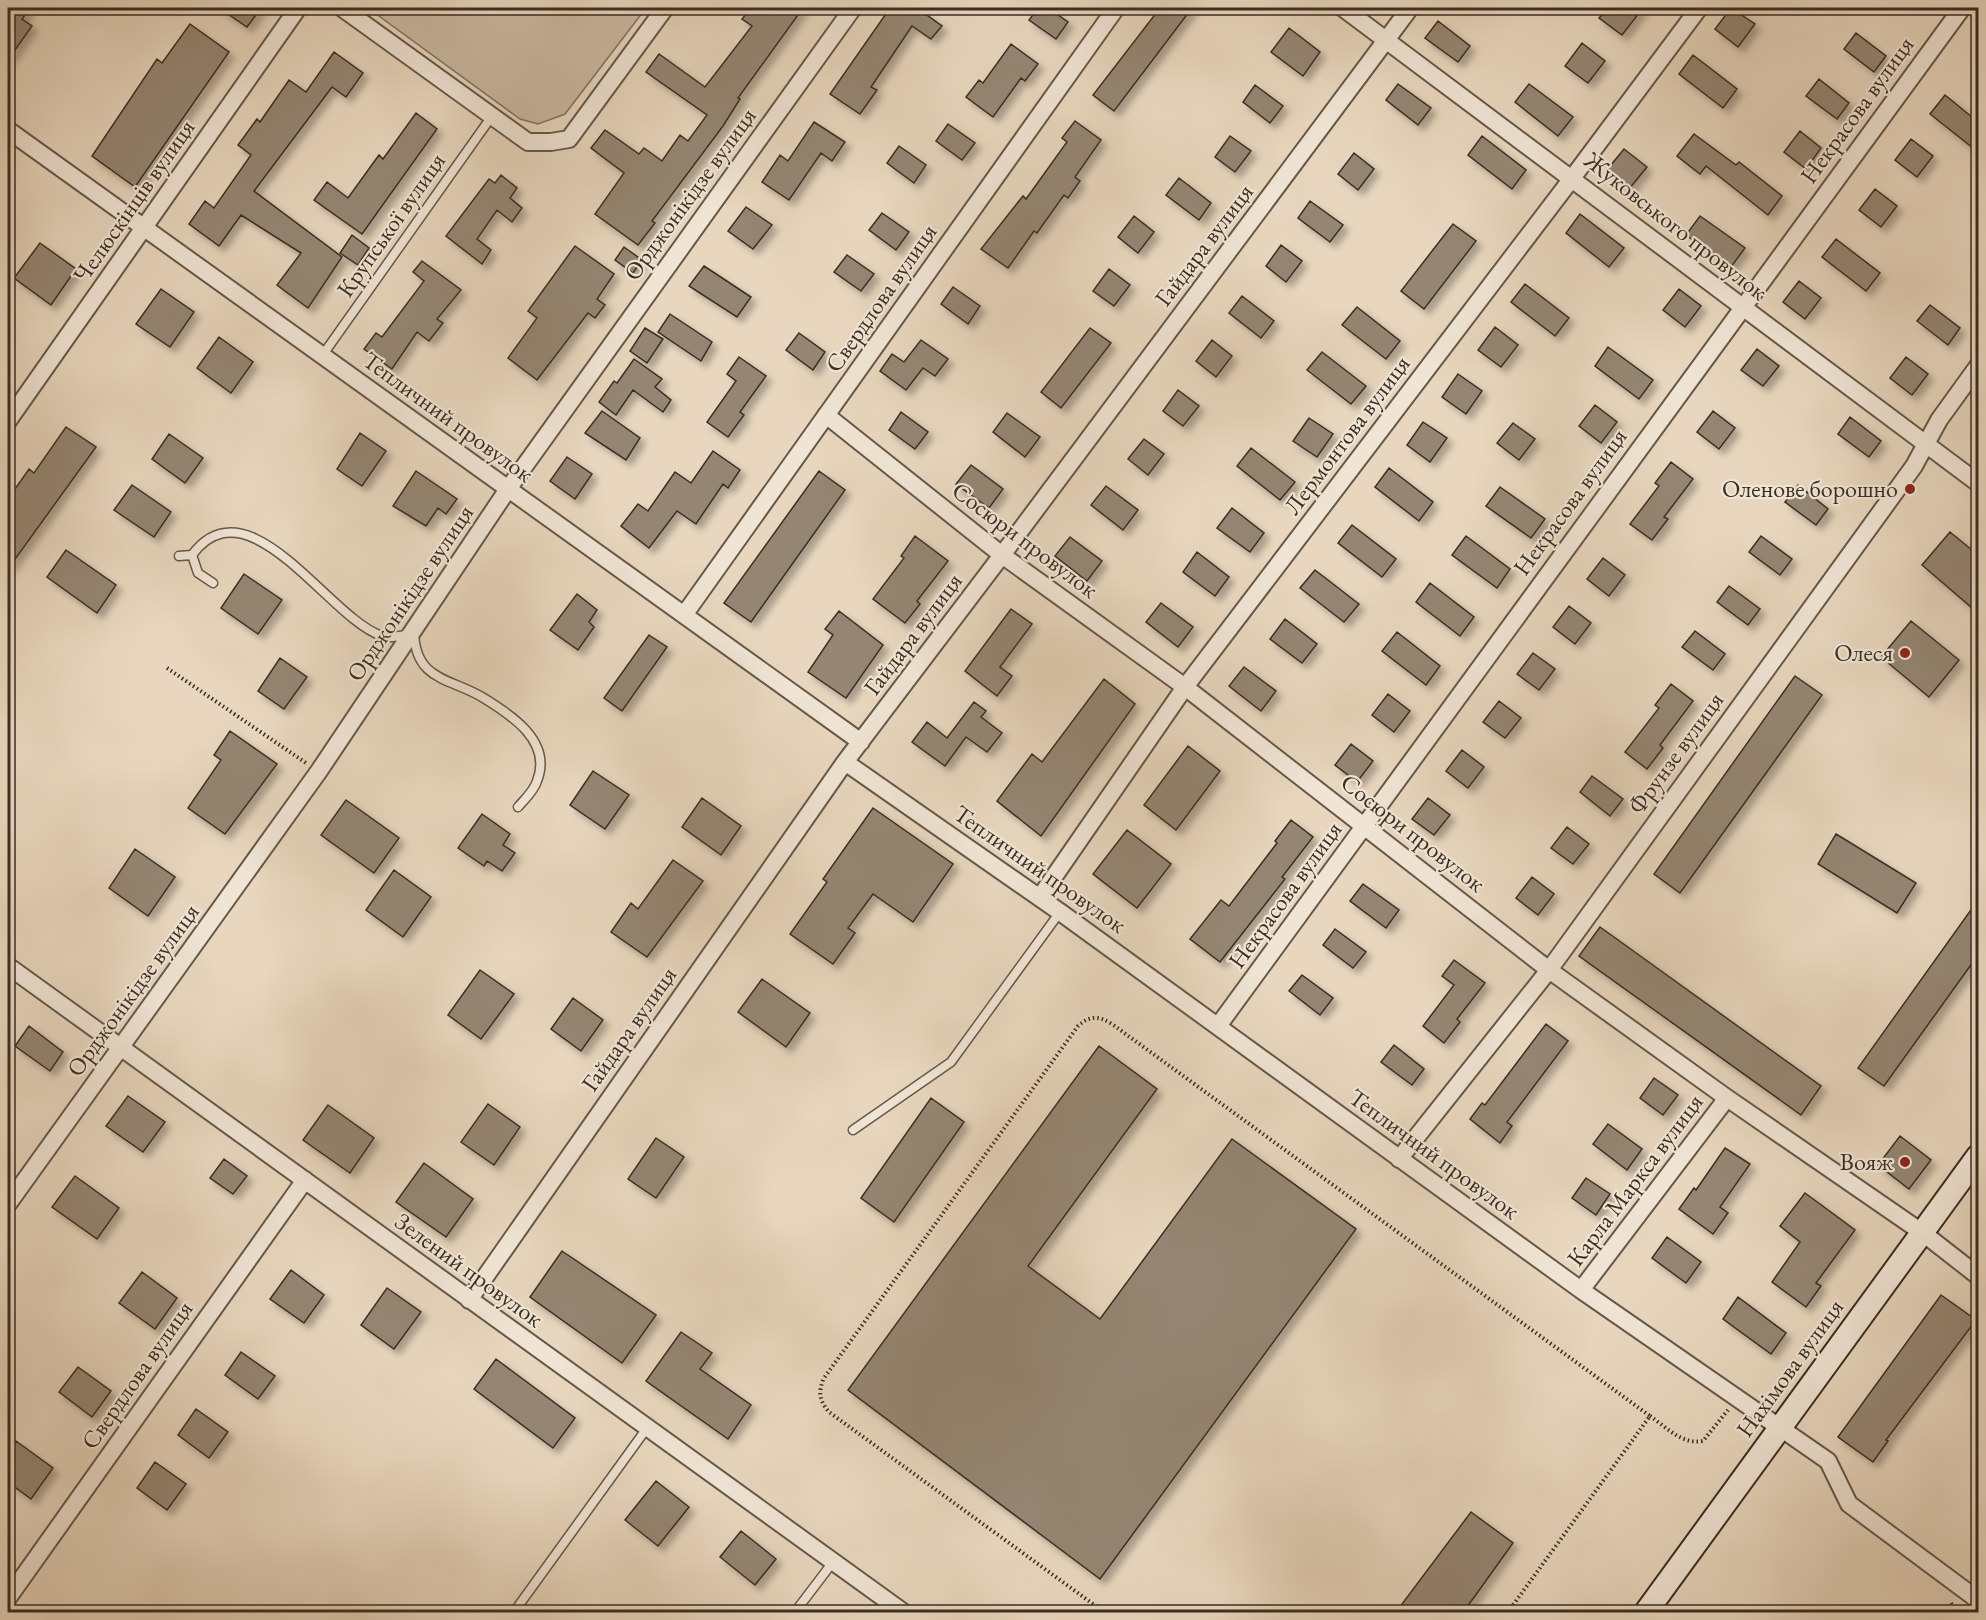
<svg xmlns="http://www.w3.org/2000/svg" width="1986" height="1620" font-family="'EB Garamond',serif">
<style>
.green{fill:#cabaa3;stroke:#827462;stroke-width:1.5}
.building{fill:#948673;stroke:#3a2e22;stroke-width:1.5;filter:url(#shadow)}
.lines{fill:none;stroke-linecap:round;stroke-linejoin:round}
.lane-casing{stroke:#665849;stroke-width:11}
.street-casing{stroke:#665849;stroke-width:20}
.secondary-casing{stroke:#3a2e22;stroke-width:26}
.path{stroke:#3a2e22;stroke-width:4;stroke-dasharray:1.5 3;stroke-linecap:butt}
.lane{stroke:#f0e5d5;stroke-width:8}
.street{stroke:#f0e5d5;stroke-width:16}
.secondary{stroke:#f0e5d5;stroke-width:22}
.poi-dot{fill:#8f2418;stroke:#f0e5d5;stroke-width:2}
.labels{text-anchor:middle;stroke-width:4.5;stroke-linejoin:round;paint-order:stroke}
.street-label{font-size:24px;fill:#3a2e22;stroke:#f0e5d5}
.poi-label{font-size:24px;fill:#3a2e22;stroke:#f0e5d5;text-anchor:end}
</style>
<defs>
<filter id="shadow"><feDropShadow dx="5.5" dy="5.5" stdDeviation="3" flood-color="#0004"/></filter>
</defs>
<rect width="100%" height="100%" fill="#e8d7be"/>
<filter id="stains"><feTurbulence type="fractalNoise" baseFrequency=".00333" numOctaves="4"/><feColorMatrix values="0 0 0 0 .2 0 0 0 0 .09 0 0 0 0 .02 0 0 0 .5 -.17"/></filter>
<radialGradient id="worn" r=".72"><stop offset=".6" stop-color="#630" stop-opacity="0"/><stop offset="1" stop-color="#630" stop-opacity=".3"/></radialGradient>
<path class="green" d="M368 8H646L565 114 538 124 520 119Z"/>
<path class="building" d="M8 8H30L22 19 32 26 8 60Z
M219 8H261L247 27Z
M751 8H803L738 98 740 99 723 126 652 221 655 223 638 245 595 214 624 173 591 148 605 130 639 154 644 148 662 161 680 135 688 141 707 115 646 72 659 54 705 87 752 26 742 19Z
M890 8H917L942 26 931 39 912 26 871 87 877 90 860 114 830 94Z
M1038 8H1048L1068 22 1056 39 1029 20Z
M1160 8H1192L1114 111 1093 95Z
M1607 8H1643L1622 35 1599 18Z
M1731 8 1755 24 1738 47 1715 29Z
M1438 21 1470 46 1458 62 1425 38Z
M190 24 229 52 135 187 92 156 157 59 162 63Z
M1289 28 1320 52 1303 76 1271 52Z
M1856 33 1886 56 1874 72 1844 49Z
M1582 43 1605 61 1588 83 1565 66Z
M1011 44 1038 64 1025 81 1021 78 993 117 966 97 979 80 983 83Z
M334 52 363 73 346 97 332 87 254 191 342 257 308 308 277 285 301 253 241 215 219 246 189 224 205 201 214 208 251 155 238 145 257 119 260 122 289 80 306 92Z
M1693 55 1737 89 1723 108 1679 74Z
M1819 79 1849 103 1837 119 1806 96Z
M1398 84 1431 108 1418 125 1386 100Z
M1529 84 1573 117 1558 136 1515 102Z
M1255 85 1283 106 1270 123 1243 102Z
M1945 95 1978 122V152L1930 114Z
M416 113 437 129 362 234 314 200 327 182 348 198 379 155 383 159Z
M1075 121 1101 140 1075 177 1080 181 1068 198 1064 195 1037 233 1034 231 1008 268 981 249 1023 196 1026 199 1067 142 1062 138Z
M814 122 845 142 832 161 821 153 789 200 762 182 780 155 788 161Z
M948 124 975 143 962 160 936 141Z
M1800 131 1821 148 1806 169 1784 152Z
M1694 134 1736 165 1739 162 1782 196 1768 215 1706 166 1700 174 1677 156Z
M1230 136 1251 151 1235 172 1215 157Z
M1482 136 1526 170 1512 189 1468 155Z
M1911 139 1933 156 1917 177 1895 160Z
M899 146 926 165 914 183 887 163Z
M1624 149 1647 167 1629 189 1606 171Z
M1354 153 1374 169 1358 190 1338 174Z
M501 175 517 188 510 198 522 208 512 222 497 210 477 239 491 250 482 264 446 236 489 179 495 183Z
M1179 178 1211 203 1199 220 1166 195Z
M1875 189 1897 206 1881 227 1859 210Z
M1310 201 1343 225 1330 242 1298 218Z
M746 207 772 225 753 249 728 231Z
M882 213 909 232 896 250 869 230Z
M1580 214 1624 248 1609 267 1566 233Z
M1134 216 1154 232 1138 253 1118 237Z
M1700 216 1745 248 1731 267 1686 235Z
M1453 224 1476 241 1424 309 1401 291Z
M352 235 369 248 358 265 340 253Z
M1836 239 1880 273 1866 291 1822 257Z
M40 243 76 269 51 305 14 278Z
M1281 245 1302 261 1286 282 1266 266Z
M575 246 614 274 597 299 605 305 595 318 588 313 537 380 508 358 537 318 528 311Z
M624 247 642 260 633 273 615 260Z
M847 255 874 274 861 291 834 272Z
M422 261 461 290 437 319 443 323 429 341 417 332 392 369 364 349 376 333 382 337 424 281 413 272Z
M704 266 751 297 737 317 689 286Z
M1109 269 1130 285 1114 306 1093 291Z
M1799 281 1821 298 1805 319 1783 302Z
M1525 284 1569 318 1555 336 1511 302Z
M953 287 980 306 968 324 941 304Z
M161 289 194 312 170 347 136 324Z
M1679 289 1701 306 1685 327 1663 310Z
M1242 296 1274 321 1261 338 1229 313Z
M1930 305 1960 328 1948 345 1917 321Z
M1357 307 1400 341 1386 359 1342 325Z
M670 314 712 342 701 361 658 332Z
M1495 327 1518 345 1501 367 1478 350Z
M645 328 663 339 647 363 630 351Z
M1090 328 1111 343 1061 408 1041 392Z
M799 333 825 352 813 370 786 350Z
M219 337 253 362 231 393 197 368Z
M921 340 948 359 935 376 923 368 906 390 880 371 892 354 904 362Z
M1212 340 1232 356 1216 377 1196 361Z
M1608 347 1653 380 1639 399 1595 366Z
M1757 349 1779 366 1763 386 1741 370Z
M1322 352 1366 386 1351 404 1307 370Z
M739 357 766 376 740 412 744 415 728 437 707 422 736 381 727 374Z
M1906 357 1928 374 1912 395 1890 378Z
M634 359 662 379 655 387 671 400 663 412 633 390 616 415 599 402 614 381 617 383Z
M1458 374 1482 391 1466 414 1442 397Z
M1178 390 1199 406 1183 426 1163 411Z
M1595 405 1617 422 1601 443 1579 426Z
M602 411 640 438 626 460 585 433Z
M1713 411 1735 428 1719 449 1697 432Z
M901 412 928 432 915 449 889 430Z
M1007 413 1040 437 1025 457 993 432Z
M1850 417 1881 441 1869 457 1838 434Z
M1309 418 1333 434 1317 457 1293 441Z
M1423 422 1447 438 1430 462 1407 445Z
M1513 423 1535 439 1519 460 1497 443Z
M66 427 96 447 8 569V499L29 469 34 473Z
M360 433 386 451 362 486 337 469Z
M169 434 203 458 185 483 152 459Z
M1144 439 1164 454 1148 475 1128 459Z
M1251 448 1295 482 1280 500 1237 466Z
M713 451 740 470 728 488 723 484 696 524 677 511 649 548 621 526 638 504 648 511 675 472 691 483Z
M567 457 592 474 575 499 550 481Z
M1671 462 1693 479 1664 517 1668 519 1652 540 1630 524 1659 486 1655 483Z
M971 465 1003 489 989 508 956 484Z
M1389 468 1433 502 1419 521 1375 487Z
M416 471 457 499 446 514 438 508 426 526 393 506Z
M819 471 845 490 751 622 724 603Z
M132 485 171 512 154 537 114 510Z
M1798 485 1828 509 1816 525 1785 502Z
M1106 486 1138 510 1123 530 1091 505Z
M1500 487 1545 519 1531 538 1486 506Z
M1232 508 1264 533 1250 552 1217 528Z
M1352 525 1396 559 1382 577 1338 543Z
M1950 532 1978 555V613L1922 565Z
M915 536 948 561 917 601 920 604 905 623 873 599 904 558 901 556Z
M1466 536 1510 569 1497 588 1452 555Z
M1761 536 1792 559 1780 575 1749 552Z
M1070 537 1102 561 1087 581 1055 556Z
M66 550 116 585 97 613 47 577Z
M1197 552 1229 577 1215 596 1183 572Z
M1603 558 1625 575 1609 596 1587 579Z
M1315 570 1359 604 1344 622 1300 588Z
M244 574 282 600 258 634 221 608Z
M1430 583 1474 617 1460 636 1416 602Z
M1729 586 1760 609 1748 625 1717 602Z
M577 594 597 610 589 622 594 627 578 650 550 630Z
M1161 603 1193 627 1178 647 1146 622Z
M1569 606 1591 623 1575 644 1553 627Z
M1011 609 1032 624 1000 667 1012 676 997 696 965 671Z
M839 611 883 645 846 698 808 672 833 635 825 629Z
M1285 619 1317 644 1302 663 1270 639Z
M1911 621 1959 660 1929 697 1881 657Z
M1695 631 1725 654 1713 670 1682 647Z
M1397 632 1440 666 1426 685 1382 651Z
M649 635 667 647 622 711 604 698Z
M1533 653 1555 669 1539 690 1517 674Z
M280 658 307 677 284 709 258 691Z
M1244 667 1276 691 1261 711 1229 686Z
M1795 676 1822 695 1680 893 1654 874Z
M1104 679 1135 704 1041 836 997 801 1032 754 1042 762Z
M1671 684 1693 701 1660 745 1663 748 1647 769 1625 752 1659 708 1655 705Z
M1388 694 1410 711 1394 732 1372 715Z
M1499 701 1521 718 1505 738 1483 722Z
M974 702 986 711 981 717 1002 733 987 752 966 737 945 766 912 742 927 722 947 738Z
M230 731 277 764 225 834 188 808 221 760 214 755Z
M1351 744 1373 761 1357 782 1335 765Z
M1188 746 1220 771 1176 830 1144 805Z
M1462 750 1484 767 1468 788 1446 771Z
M593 771 629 795 605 829 570 805Z
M1592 776 1623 799 1610 816 1580 792Z
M702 798 741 826 721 855 682 827Z
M1428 798 1450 815 1434 835 1412 819Z
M346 800 399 838 374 873 321 835Z
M873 808 953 864 913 922 873 894 848 928 855 933 833 964 790 934 827 882 823 879Z
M482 814 510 834 503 845 515 853 502 871 487 861 484 866 458 848Z
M1291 820 1313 837 1282 877 1285 879 1220 962 1190 939 1221 900 1229 906 1277 843 1275 841Z
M1567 827 1589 844 1573 864 1551 848Z
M1127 830 1171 864 1137 908 1093 874Z
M1836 834 1916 883 1897 913 1818 864Z
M135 849 175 877 148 916 109 888Z
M673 860 703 881 647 957 611 932 631 903 638 909Z
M394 870 431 897 403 937 366 910Z
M1532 877 1554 894 1538 915 1516 898Z
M1363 884 1399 910 1386 928 1350 901Z
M1978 900V955L1884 1086 1858 1068Z
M1600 927 1821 1086 1801 1115 1579 956Z
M1335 929 1366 952 1353 968 1323 945Z
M1454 960 1485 983 1457 1019 1460 1022 1444 1043 1423 1026 1454 985 1442 976Z
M480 970 514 994 481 1039 448 1015Z
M1302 975 1333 998 1320 1015 1289 991Z
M762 979 810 1013 786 1047 738 1012Z
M573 998 603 1020 581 1051 551 1029Z
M1546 1024 1568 1041 1507 1122 1512 1126 1500 1143 1470 1119 1482 1103 1485 1105Z
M29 1026 63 1052 50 1071 15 1046Z
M1394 1045 1424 1069 1412 1085 1381 1062Z
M1099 1046 1157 1089 1028 1266 1100 1319 1232 1139 1356 1229 1100 1579 848 1390Z
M1654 1078 1678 1095 1663 1115 1640 1098Z
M128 1096 165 1122 143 1152 106 1126Z
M931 1098 964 1122 894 1222 861 1198Z
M488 1104 520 1127 494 1165 461 1142Z
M328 1105 374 1138 350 1173 303 1140Z
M1608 1124 1642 1149 1627 1170 1593 1144Z
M1900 1136 1931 1160 1909 1189 1878 1165Z
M656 1138 684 1157 656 1198 628 1179Z
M1725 1148 1750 1164 1720 1207 1728 1213 1713 1234 1679 1209 1694 1188 1696 1190Z
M224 1159 247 1176 233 1194 210 1178Z
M424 1163 473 1199 446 1237 396 1202Z
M75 1176 119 1208 97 1239 52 1207Z
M1586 1178 1610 1194 1596 1215 1572 1198Z
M1805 1193 1855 1230 1816 1283 1821 1286 1806 1307 1772 1282 1800 1242 1780 1226Z
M1667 1237 1701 1262 1686 1283 1652 1258Z
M562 1251 656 1315 622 1363 530 1297Z
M291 1270 324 1295 304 1323 270 1299Z
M142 1272 177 1298 155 1329 119 1303Z
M387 1288 421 1312 394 1349 361 1325Z
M1941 1295 1976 1320 1886 1440 1888 1441 1873 1462 1838 1437Z
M1738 1297 1786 1333 1771 1354 1723 1319Z
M681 1332 712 1353 700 1369 751 1405 728 1439 646 1381Z
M241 1352 275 1376 258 1399 225 1375Z
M496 1359 575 1418 553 1448 474 1389Z
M78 1367 111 1391 92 1417 59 1392Z
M196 1409 228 1432 209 1458 178 1435Z
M16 1441 53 1468 31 1499 8 1482V1454Z
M155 1462 186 1484 167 1510 137 1488Z
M656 1481 689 1507 658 1546 625 1520Z
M1471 1512 1513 1543 1475 1596 1463 1612H1396Z
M741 1531 776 1559 755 1585 720 1557Z"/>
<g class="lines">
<defs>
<path id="lane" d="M322 356 492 116
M179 556 192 555
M213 583 198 573 192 555C249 479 329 619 382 636 393 639 403 635 414 633 416 681 450 678 482 697 510 714 553 741 537 781 534 791 525 799 518 807
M853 1130 951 1062 1060 912
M514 1612 647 1428
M795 1612 833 1562"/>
<path id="street" d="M342 8 528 142H551L569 139 665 8
M1343 8 1978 483
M8 130 861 742
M826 415 1002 555 1185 687 1549 970 1727 1098 1923 1233 1978 1276
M8 421 298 8
M684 615 1116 8
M845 762 1060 912 1581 1290 1828 1461 1849 1504 1978 1600
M1040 897 1185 687 1573 177 1699 8
M8 966 903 1612
M1218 1026 1962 8
M1399 1159 1549 970 1914 466 1939 420 1978 366
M8 1204 319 771 508 489 853 8
M1581 1290 1727 1098
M469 1300 845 762 1002 555 1410 8
M8 1598 305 1180"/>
<path id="secondary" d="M1646 1612 1978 1156"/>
</defs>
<use href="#lane" class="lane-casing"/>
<use href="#street" class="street-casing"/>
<use href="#secondary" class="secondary-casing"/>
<path class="path" d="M167 668 306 763
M1650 1416C1666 1427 1682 1445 1703 1441L1728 1410
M1951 1603 1956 1612
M1104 1612 829 1412C819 1400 818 1392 824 1378L1078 1026C1090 1015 1099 1016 1112 1024L1650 1416 1508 1612"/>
<use href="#lane" class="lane"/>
<use href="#street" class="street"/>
<use href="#secondary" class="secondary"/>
</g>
<g class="poi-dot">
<circle cx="1910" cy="489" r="6"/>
<circle cx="1905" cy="653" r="6"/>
<circle cx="1905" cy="1162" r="6"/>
</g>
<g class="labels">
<g class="street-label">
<text transform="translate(1857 110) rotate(-54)" y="8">Некрасова вулиця</text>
<text transform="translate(690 194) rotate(-54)" y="8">Орджонікідзе вулиця</text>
<text transform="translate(134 201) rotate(-55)" y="8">Челюскінців вулиця</text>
<text transform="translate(391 225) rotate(-55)" y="8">Крупської вулиця</text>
<text transform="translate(1676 226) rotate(38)" y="8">Жуковського провулок</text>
<text transform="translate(1204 245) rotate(-53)" y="8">Гайдара вулиця</text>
<text transform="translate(881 298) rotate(-55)" y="8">Свердлова вулиця</text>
<text transform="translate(448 417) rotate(36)" y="8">Тепличний провулок</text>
<text transform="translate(1347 435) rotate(-53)" y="8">Лермонтова вулиця</text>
<text transform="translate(1570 502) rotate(-54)" y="8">Некрасова вулиця</text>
<text transform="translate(1025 540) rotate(37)" y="8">Сосюри провулок</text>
<text transform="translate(410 593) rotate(-56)" y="8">Орджонікідзе вулиця</text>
<text transform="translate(913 634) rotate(-53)" y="8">Гайдара вулиця</text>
<text transform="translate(1676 753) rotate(-54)" y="8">Фрунзе вулиця</text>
<text transform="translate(1413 833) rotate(38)" y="8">Сосюри провулок</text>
<text transform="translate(1040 869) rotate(35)" y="8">Тепличний провулок</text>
<text transform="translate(1285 895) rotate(-54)" y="8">Некрасова вулиця</text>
<text transform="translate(133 990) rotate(-54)" y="8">Орджонікідзе вулиця</text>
<text transform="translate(629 1029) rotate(-55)" y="8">Гайдара вулиця</text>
<text transform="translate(1434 1154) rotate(36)" y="8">Тепличний провулок</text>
<text transform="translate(1635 1180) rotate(-53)" y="8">Карла Маркса вулиця</text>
<text transform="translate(469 1270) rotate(36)" y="8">Зелений провулок</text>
<text transform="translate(1790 1368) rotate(-54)" y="8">Нахімова вулиця</text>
<text transform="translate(137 1375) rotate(-55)" y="8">Свердлова вулиця</text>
</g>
<g class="poi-label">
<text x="1898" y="497">Оленове борошно</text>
<text x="1893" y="661">Олеся</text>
<text x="1893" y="1170">Вояж</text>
</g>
</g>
<rect width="1986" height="1620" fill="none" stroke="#e8d7be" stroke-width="30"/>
<rect x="9" y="9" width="1968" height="1602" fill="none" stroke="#3a2e22" stroke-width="3"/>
<rect x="15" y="15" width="1956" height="1590" fill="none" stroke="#3a2e22" stroke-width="1.5"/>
<rect width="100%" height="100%" filter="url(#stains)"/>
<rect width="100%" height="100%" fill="url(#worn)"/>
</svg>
